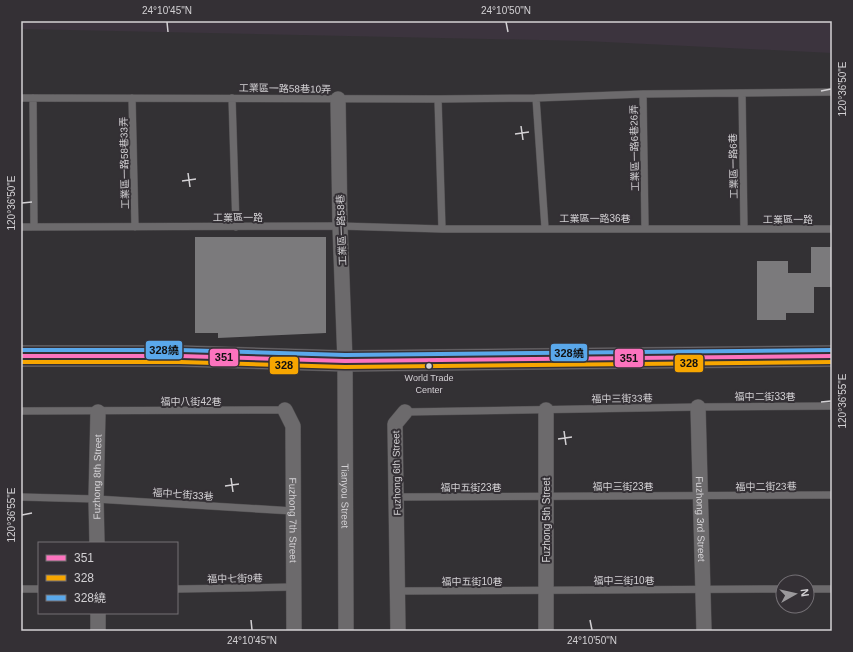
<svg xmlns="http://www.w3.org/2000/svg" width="853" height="652" font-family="Arial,'Noto Sans TC',sans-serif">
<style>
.built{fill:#3c343e}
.building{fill:#7b7a7c}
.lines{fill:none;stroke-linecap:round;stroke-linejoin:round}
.lane-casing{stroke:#504e50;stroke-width:8}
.street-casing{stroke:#504e50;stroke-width:16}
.secondary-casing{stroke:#504e50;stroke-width:22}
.lane{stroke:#6c6a6c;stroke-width:7}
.street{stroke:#6c6a6c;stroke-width:15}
.secondary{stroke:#69666a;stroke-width:21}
.bus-1-casing{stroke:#343035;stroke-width:7}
.bus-2-casing{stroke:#343035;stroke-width:7}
.bus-3-casing{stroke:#343035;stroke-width:7}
.bus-1{stroke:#fc73be;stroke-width:4}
.bus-2{stroke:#f7a600;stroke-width:4}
.bus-3{stroke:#5aa8eb;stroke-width:4}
.ticks{fill:none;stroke:#d3d1d4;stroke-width:1.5}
.bus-dot{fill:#d3d1d4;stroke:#343035;stroke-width:1.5}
.labels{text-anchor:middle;stroke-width:4;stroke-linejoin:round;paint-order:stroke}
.bus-label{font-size:9px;fill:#d3d1d4;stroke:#343035}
.street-label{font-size:10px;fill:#d3d1d4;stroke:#343035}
.line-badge{stroke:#343035;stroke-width:1.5}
.pale-badge-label{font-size:11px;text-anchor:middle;font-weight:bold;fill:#111}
.neatline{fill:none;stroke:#d3d1d4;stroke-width:1.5}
.ticks-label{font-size:10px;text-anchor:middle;fill:#d3d1d4}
</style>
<rect width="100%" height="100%" fill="#333134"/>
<path class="built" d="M21 21H832V53L585 41 21 29Z"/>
<path class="building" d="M195 237H326V333L218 338V333H195Z
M811 247H832V287H814V313H786V320H757V261H788V273H811Z"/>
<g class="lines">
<defs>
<path id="lane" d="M742 93 744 229
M643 94 645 228
M21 98 438 99 536 98 643 94 832 92
M33 98 34 227
M132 98 135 227
M232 98 236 227
M536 98 545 228
M438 99 442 229
M21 227 340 226 442 229H832
M21 411 285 410
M405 412 698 407 832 406
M21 497 96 499 293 511
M396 497 832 495
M21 589H39
M177 589 293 587
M807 589H832
M398 591 783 589"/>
<g id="street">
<path id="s1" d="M338 99 340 226 345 361 346 631"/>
<path id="s2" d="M698 407 704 631"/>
<path id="s3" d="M285 410 293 426 294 631"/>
<path id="s4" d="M97 543 96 499 98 412"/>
<path d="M98 631V613"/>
<path d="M398 631 395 424 405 412"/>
<path d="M546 631V410"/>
</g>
<path id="secondary" d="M21 356H180L345 361 832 356"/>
</defs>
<use href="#lane" class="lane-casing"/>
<use href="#street" class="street-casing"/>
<use href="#secondary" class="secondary-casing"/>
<use href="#lane" class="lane"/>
<use href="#street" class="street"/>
<use href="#secondary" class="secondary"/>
<defs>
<path id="bus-1" d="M21 356H180L345 361 832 356"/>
<path id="bus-2" d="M21 362H180L345 367 832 362"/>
<path id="bus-3" d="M21 350H180L345 355 832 350"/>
</defs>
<use href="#bus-1" class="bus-1-casing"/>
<use href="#bus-2" class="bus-2-casing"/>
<use href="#bus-3" class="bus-3-casing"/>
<use href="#bus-1" class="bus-1"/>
<use href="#bus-2" class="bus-2"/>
<use href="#bus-3" class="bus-3"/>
</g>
<path class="ticks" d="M167 22 168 32M506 22 508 32M821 91 831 89M521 126 523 140M515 134 529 132M188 173 190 187M182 181 196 179M22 203 32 202M821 402 831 401M564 431 566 445M558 439 572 437M231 478 233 492M225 486 239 484M22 515 32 513M251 620 252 630M590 620 592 630"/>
<circle class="bus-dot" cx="429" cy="366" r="3.5"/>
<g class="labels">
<g class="bus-label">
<text x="429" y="381">World Trade<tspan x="429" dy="12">Center</tspan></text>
</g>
<g class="street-label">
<text transform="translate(285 88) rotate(1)" y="4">工業區一路58巷10弄</text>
<text transform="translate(634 148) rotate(-91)" y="4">工業區一路6巷26弄</text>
<text transform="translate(124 163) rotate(-91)" y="4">工業區一路58巷33弄</text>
<text transform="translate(733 166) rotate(-91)" y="4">工業區一路6巷</text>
<text x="238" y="221">工業區一路</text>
<text x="595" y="222">工業區一路36巷</text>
<text x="788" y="223">工業區一路</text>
<text transform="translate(341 230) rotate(-92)" y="4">工業區一路58巷</text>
<text x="765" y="400">福中二街33巷</text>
<text transform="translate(622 398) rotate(-1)" y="4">福中三街33巷</text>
<text x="191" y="405">福中八街42巷</text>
<text transform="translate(396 473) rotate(-91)" y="4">Fuzhong 6th Street</text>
<text dy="4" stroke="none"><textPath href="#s4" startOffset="66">Fuzhong 8th Street</textPath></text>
<text x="623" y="490">福中三街23巷</text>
<text transform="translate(766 486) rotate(-1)" y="4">福中二街23巷</text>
<text x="471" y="491">福中五街23巷</text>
<text transform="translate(183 494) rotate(4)" y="4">福中七街33巷</text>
<text dy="4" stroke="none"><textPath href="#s1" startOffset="397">Tianyou Street</textPath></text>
<text dy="4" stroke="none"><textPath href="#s2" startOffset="112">Fuzhong 3rd Street</textPath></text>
<text dy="4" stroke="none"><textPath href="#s3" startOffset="112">Fuzhong 7th Street</textPath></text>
<text transform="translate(546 520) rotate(-90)" y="4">Fuzhong 5th Street</text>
<text transform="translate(235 578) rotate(-1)" y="4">福中七街9巷</text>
<text x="624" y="584">福中三街10巷</text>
<text x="472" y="585">福中五街10巷</text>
</g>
</g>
<g class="line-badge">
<rect x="145" y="340" width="38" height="20" rx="4" fill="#5aa8eb"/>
<rect x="550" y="343" width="38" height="19" rx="4" fill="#5aa8eb"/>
<rect x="209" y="348" width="30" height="19" rx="4" fill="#fc73be"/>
<rect x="614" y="348" width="30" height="20" rx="4" fill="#fc73be"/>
<rect x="674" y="354" width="30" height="19" rx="4" fill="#f7a600"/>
<rect x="269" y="356" width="30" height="19" rx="4" fill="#f7a600"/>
</g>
<g class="pale-badge-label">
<text x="164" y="354">328繞</text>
<text x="569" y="357">328繞</text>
<text x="224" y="361">351</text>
<text x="629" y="362">351</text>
<text x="689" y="367">328</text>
<text x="284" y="369">328</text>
</g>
<rect width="853" height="652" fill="none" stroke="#343035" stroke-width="44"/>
<rect x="38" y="542" width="140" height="72" fill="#343035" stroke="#747075"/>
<rect x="46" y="555" width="20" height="6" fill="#fc73be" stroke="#747075"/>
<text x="74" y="562" font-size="12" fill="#d3d1d4">351</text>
<rect x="46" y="575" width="20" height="6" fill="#f7a600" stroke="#747075"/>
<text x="74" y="582" font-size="12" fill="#d3d1d4">328</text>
<rect x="46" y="595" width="20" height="6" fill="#5aa8eb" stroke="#747075"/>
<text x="74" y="602" font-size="12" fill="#d3d1d4">328繞</text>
<g transform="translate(795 594) rotate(82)"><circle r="19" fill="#343035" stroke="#747075"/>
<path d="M0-3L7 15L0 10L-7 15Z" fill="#9b999c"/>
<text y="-6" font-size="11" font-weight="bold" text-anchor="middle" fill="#d3d1d4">N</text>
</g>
<rect x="22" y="22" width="809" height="608" class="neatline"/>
<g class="ticks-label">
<text x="167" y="14">24°10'45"N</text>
<text x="506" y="14">24°10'50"N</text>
<text transform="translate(842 89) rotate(-90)" y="4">120°36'50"E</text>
<text transform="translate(11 203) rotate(-90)" y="4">120°36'50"E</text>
<text transform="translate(842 401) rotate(-90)" y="4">120°36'55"E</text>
<text transform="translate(11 515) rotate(-90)" y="4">120°36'55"E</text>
<text x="252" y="644">24°10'45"N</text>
<text x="592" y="644">24°10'50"N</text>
</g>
</svg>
